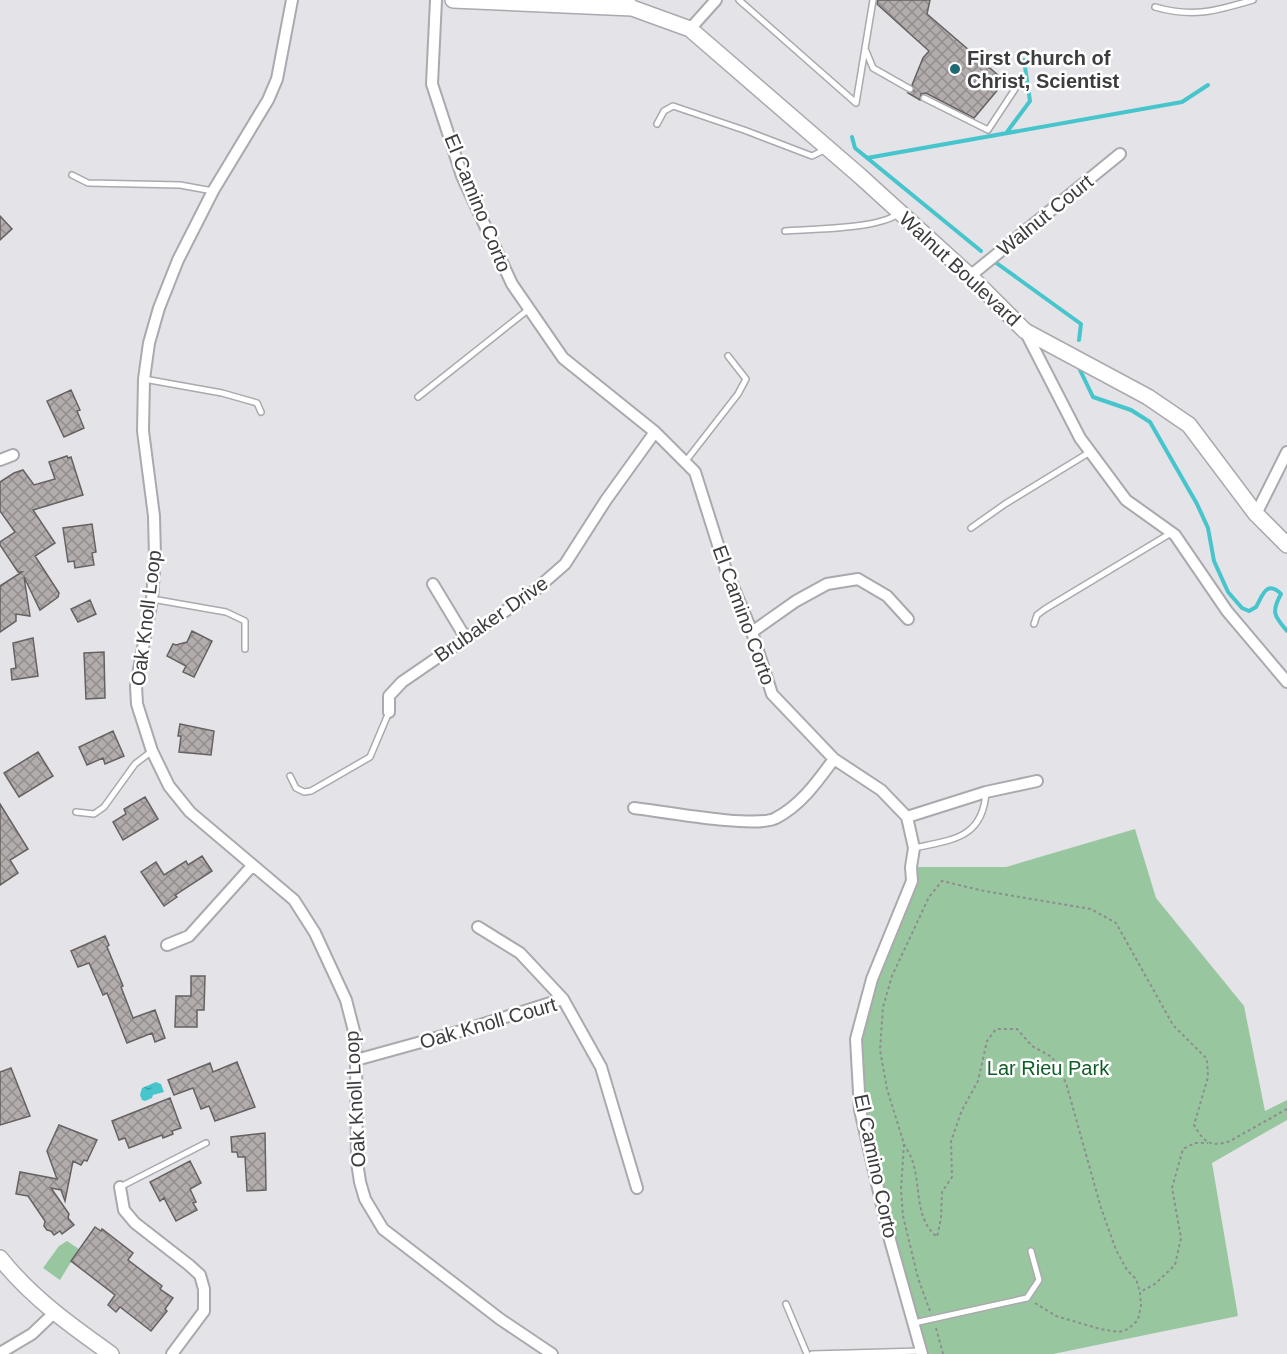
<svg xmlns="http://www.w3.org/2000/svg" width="1287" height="1354" font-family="Arial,sans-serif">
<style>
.green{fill:#98c79f}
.water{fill:url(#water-ripples)}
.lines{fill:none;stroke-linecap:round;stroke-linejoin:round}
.stream{stroke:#47c5cc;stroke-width:4}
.building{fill:url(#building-cross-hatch);stroke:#676262;stroke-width:1.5}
.lane-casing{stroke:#a9a9ae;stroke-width:8}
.street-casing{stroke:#a9a9ae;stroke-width:14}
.secondary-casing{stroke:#a9a9ae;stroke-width:18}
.path{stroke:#8d8d90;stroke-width:2;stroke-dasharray:3 3;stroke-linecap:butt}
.lane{stroke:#fff;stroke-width:5}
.street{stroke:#fff;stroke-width:10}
.secondary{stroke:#fff;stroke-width:15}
.poi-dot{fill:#1f6a73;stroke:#fff;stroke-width:2}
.labels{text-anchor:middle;stroke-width:5;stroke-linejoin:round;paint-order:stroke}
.poi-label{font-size:20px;font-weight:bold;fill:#3d3d3f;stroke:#fff;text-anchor:start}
.street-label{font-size:20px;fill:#3d3d3f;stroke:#fff}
.park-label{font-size:20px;fill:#0f5d28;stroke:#fff}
</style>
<defs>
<pattern id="water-ripples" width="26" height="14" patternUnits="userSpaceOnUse" patternTransform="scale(1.5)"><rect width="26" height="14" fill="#47c5cc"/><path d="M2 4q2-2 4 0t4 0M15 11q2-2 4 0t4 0" fill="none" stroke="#3ca1a7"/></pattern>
<pattern id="building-cross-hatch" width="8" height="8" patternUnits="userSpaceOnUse" patternTransform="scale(1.5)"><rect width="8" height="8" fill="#b2acac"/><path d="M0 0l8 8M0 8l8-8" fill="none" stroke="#928d8d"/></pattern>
</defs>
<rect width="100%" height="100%" fill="#e3e3e8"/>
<path class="green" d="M1135 829 1156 898 1244 1006 1265 1111 1287 1100V1120L1212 1163 1238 1316 1053 1354H922L860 1110 856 1039 912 881 911 867H1006Z
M67 1241 79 1249 60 1280 43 1268 59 1246Z"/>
<path class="water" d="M156 1082 161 1084 164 1092 153 1095 152 1098 145 1101 142 1100 140 1095 142 1088Z"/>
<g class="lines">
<path class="stream" d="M1007 132 1030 101 1024 60
M852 137 855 148 981 251
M867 158 1182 102 1208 85
M995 262 1081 324 1079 340
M1080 370 1093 397 1131 410 1150 422 1197 504 1208 528 1214 561 1228 592 1242 608 1249 611 1256 607C1262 597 1266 579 1281 594 1271 612 1274 616 1287 631"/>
</g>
<path class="building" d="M878 0H930L927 14 1005 81 974 118 926 93 921 94 920 100 908 93 914 91 912 85 923 58 929 51 877 4Z
M0 216 12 229 0 240Z
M71 390 80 410 77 411 84 428 64 437 47 401Z
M67 456 68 458 71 457 83 495 33 510 55 543 35 556 59 593 58 597 40 610 24 577 30 616 16 614V621L0 632V586L22 572H18L0 545V542L15 532 0 511V482L14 473 23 470 34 485 55 479 49 462Z
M92 524 96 552 92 553 94 565 75 568 74 561 68 562 63 528Z
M90 600 96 614 78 622 71 609Z
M192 631 212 641 194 677 183 672 186 666 167 656 173 644 176 645 187 642Z
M33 638 38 676 12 680 11 669 16 668 13 643Z
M104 652 105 698 86 699 84 653Z
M180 724 214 731 211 755 179 752 181 736H178Z
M113 731 124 756 105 764 103 758 87 765 79 747Z
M38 752 53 776 19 797 4 773Z
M145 797 158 819 123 840 113 822 126 814 124 809Z
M0 804 28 849 10 860 18 873 0 885Z
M202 856 212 871 175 895 177 897 164 906 141 872 156 862 164 875 186 861 188 865Z
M105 936 109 945 107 947 123 986 121 987 133 1018 155 1010 165 1038 155 1042 152 1033 127 1043 107 993 103 995 89 963 78 967 71 951Z
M191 976H205L204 1010H197V1027H175L176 996H191Z
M237 1062 255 1107 215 1121 209 1106 201 1109 193 1088 174 1095 168 1080 210 1063 213 1072Z
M11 1068 30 1116 0 1125V1072Z
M170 1098 181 1128 172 1131 173 1134 163 1138 162 1135 129 1148 125 1138 119 1140 112 1121Z
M59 1125 97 1140 87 1161 84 1160 81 1165 73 1161 65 1201 61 1190 51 1188 69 1214 68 1218 74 1225 62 1234 60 1231 54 1235 51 1231 47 1230 44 1226 45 1221 28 1196 16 1194 20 1172 57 1179 47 1151Z
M265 1133 266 1190 247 1191 245 1157H238L237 1152H232L231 1137Z
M190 1161 201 1183 190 1189 196 1202 193 1203 197 1210 176 1221 164 1198 160 1201 150 1182Z
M95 1227 101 1231 102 1229 133 1253 128 1260 162 1286 160 1289 173 1298 165 1309 167 1311 151 1331 120 1307 116 1312 108 1305 115 1295 71 1261Z"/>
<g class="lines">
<defs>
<path id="lane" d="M739 0 856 103 873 0
M1155 7C1193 18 1216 11 1253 0
M866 51 873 68 910 89
M924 98 988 130 1015 89
M657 124 664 111 673 106 744 130 812 156 826 149
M72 175 88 183 180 185 213 191
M785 231C812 229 877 229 898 214
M144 379 222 393 257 403 261 412
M418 397 529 309
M685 462 738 394 746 379 728 356
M971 528 1005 504 1090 452
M152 599 226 612 245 621V649
M1034 624 1037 615 1045 609 1171 533
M290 776 296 788 304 792 311 791 370 757 389 712
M76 812 94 814 104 807 135 764 152 751
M914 848C951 840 983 839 986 792
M120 1187 206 1143
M786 1304 807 1354
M914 1323 1027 1298 1039 1280 1031 1251
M812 1354 921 1351"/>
<path id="street" d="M292 0 277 79 268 100 213 191 178 260 159 308 149 343 144 379 143 431 154 516 155 557 152 599 136 686 137 704 152 751 169 786 190 812 294 900 315 933 346 1000 354 1031 356 1060 357 1162 360 1182 365 1199 383 1229 500 1319 552 1354
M436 0 432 84 462 176 512 284 563 358 655 432 695 472 726 570 752 632 772 694 834 759 881 790 907 817 914 848 911 867 912 881 872 979 856 1039 860 1110 890 1240 922 1354
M690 29 716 0
M970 276 1120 154
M1025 331 1080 438 1126 500 1175 535 1227 611 1287 682
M0 460 13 455
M1256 514 1287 452
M433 584 465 637
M752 632 796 601 827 584 858 579 887 596 908 619
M389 712V696L402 682 533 592 565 564 606 500 655 432
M634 808C660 811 757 829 776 818 801 805 817 782 834 759
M907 817 986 792 1037 781
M478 927 520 953 563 999 601 1067 637 1188
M167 945 189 936 252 866
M356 1060 461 1031 563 999
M120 1187 124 1210 135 1223 189 1265 200 1275 204 1289V1311L172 1354
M0 1353 32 1334 54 1313"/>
<path id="secondary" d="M453 0 632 8
M623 0 632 8 690 29 860 176 970 276 1025 331 1148 397 1189 425 1256 514 1287 545
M0 1258C31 1297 70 1325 111 1354"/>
</defs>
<use href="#lane" class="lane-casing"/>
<use href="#street" class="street-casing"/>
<use href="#secondary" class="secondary-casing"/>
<path class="path" d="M904 1144C906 1148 909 1153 911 1157 922 1184 913 1217 937 1237L941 1218 942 1192 952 1177 951 1141 962 1110 978 1081 987 1041 996 1029H1017L1032 1046 1052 1057 1066 1083 1101 1208 1116 1250 1127 1270 1136 1279 1140 1292
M1035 1303 1056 1316 1100 1329 1119 1332 1128 1329 1138 1320 1141 1305 1140 1292 1155 1284 1175 1265 1181 1238 1172 1188 1183 1149 1195 1143H1208
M930 1311 918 1278 903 1216 901 1190 904 1144 887 1089 880 1050 883 1007 892 976 929 897 942 881 984 891 1091 909 1116 923 1173 1025 1207 1059 1208 1077 1194 1125C1204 1142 1210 1148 1230 1141L1287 1109
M936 1328 943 1354"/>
<use href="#lane" class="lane"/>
<use href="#street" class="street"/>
<use href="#secondary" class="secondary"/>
</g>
<circle class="poi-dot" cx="955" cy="69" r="6"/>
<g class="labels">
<g class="poi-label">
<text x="967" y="65">First Church of<tspan x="967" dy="23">Christ, Scientist</tspan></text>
</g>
<g class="street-label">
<text transform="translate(478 203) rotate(68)" y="7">El Camino Corto</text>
<text transform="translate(1045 215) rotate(-39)" y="7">Walnut Court</text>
<text transform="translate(960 269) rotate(43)" y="7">Walnut Boulevard</text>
<text transform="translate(744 615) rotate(70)" y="7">El Camino Corto</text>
<text transform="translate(146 618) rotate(-83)" y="7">Oak Knoll Loop</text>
<text transform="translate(491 619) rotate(-35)" y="7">Brubaker Drive</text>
<text transform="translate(488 1023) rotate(-16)" y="7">Oak Knoll Court</text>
<text transform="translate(355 1099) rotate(-93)" y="7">Oak Knoll Loop</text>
<text transform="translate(876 1166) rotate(78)" y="7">El Camino Corto</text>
</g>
<g class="park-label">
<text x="1048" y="1075">Lar Rieu Park</text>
</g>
</g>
</svg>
